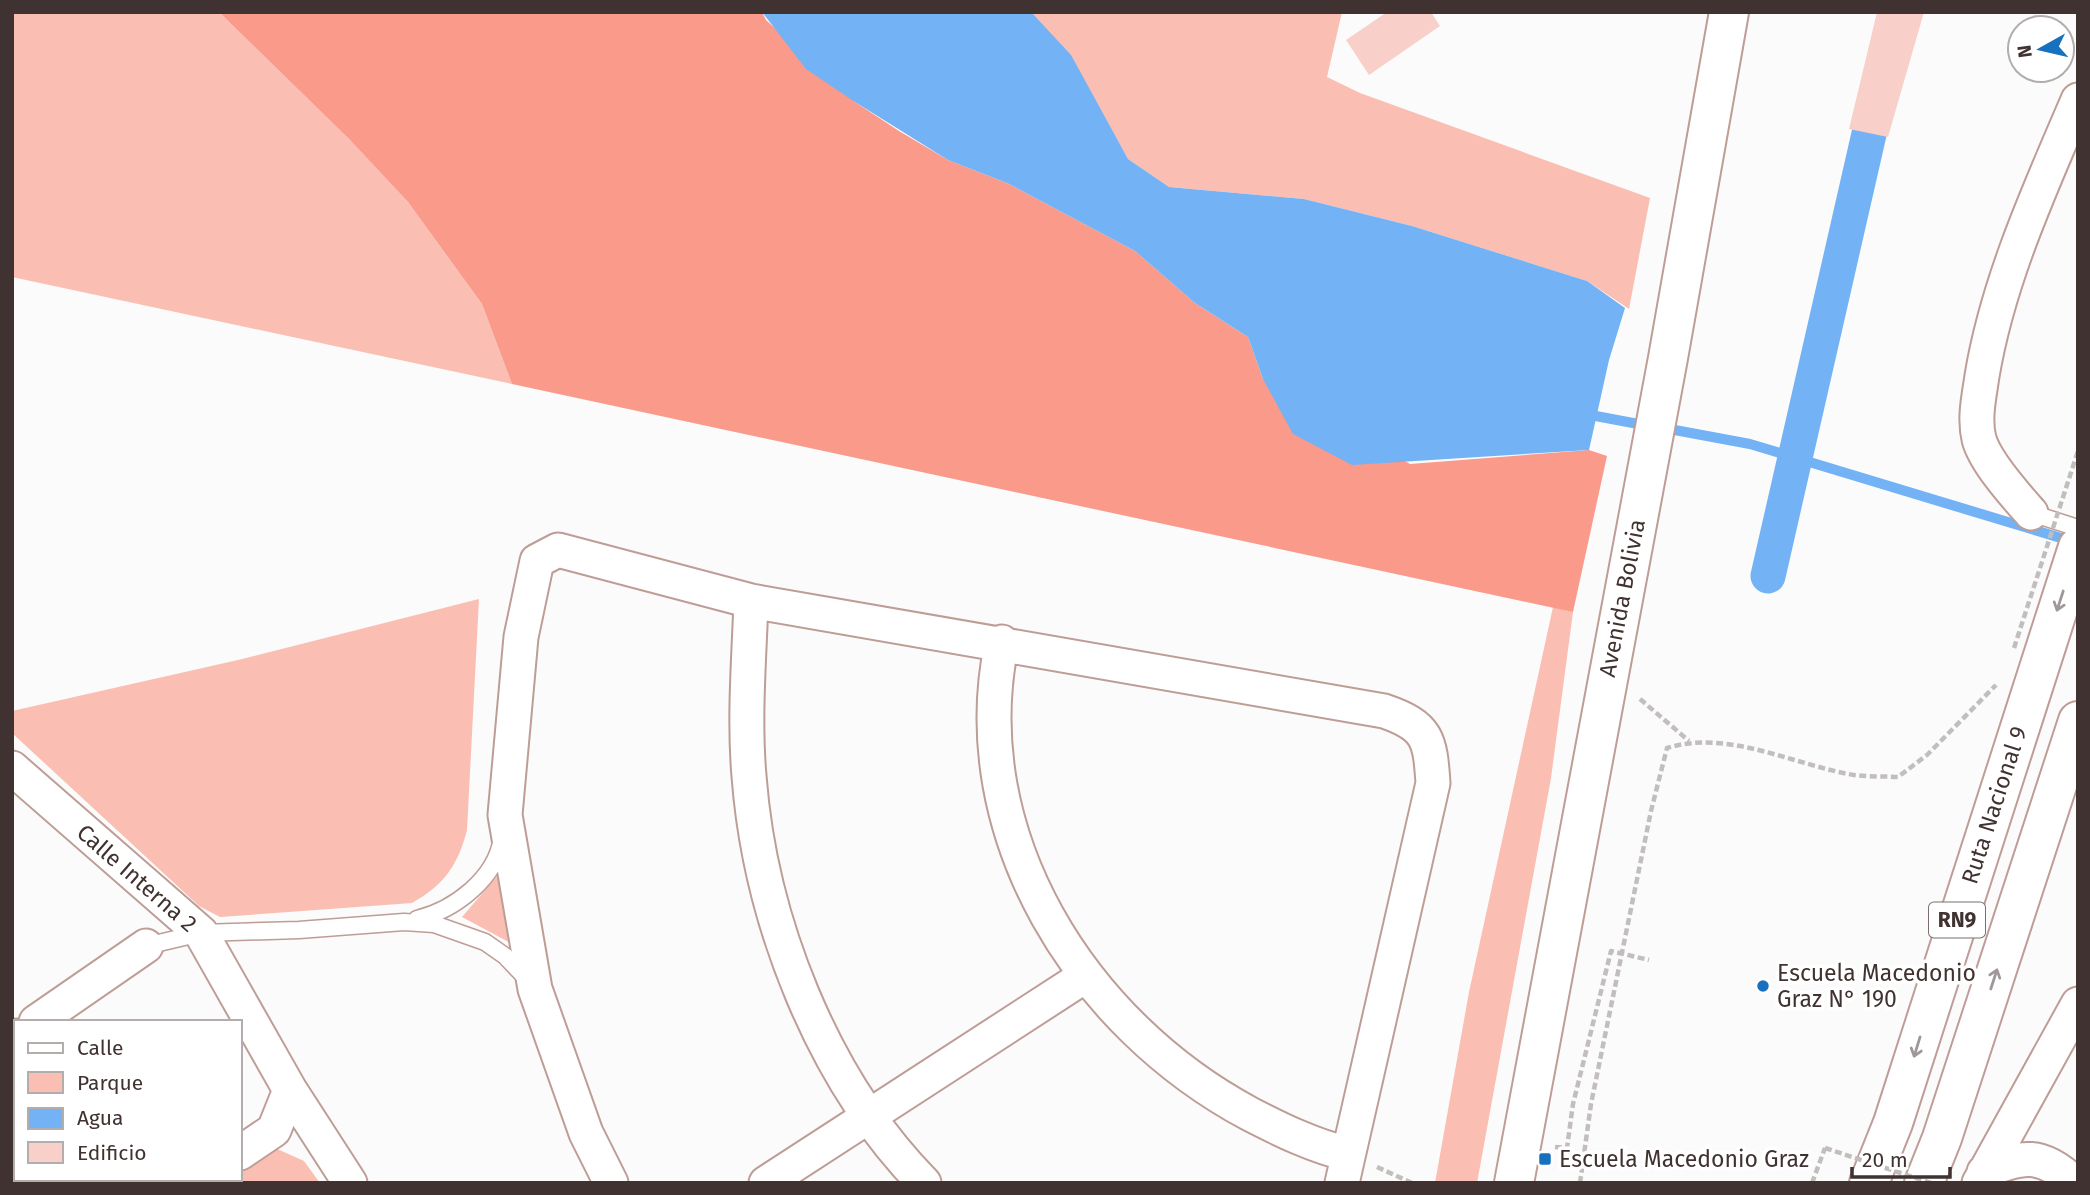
<svg xmlns="http://www.w3.org/2000/svg" width="2090" height="1195" font-family="'Fira Sans',sans-serif">
<style>
.green{fill:#fabeb2}
.forest{fill:#f99a8a}
.water{fill:#72b2f5}
.lines{fill:none;stroke-linecap:round;stroke-linejoin:round}
.stream{stroke:#72b2f5;stroke-width:10}
.canal{stroke:#72b2f5;stroke-width:35}
.building{fill:#f9d0c9}
.service-casing{stroke:#be9d97;stroke-width:19}
.minor-casing{stroke:#be9d97;stroke-width:37}
.tertiary-casing{stroke:#be9d97;stroke-width:42}
.motorway-casing{stroke:#be9d97;stroke-width:42}
.path{stroke:#c2bebd;stroke-width:4.5;stroke-dasharray:7 3.5;stroke-linecap:butt}
.service{stroke:#fff;stroke-width:16}
.minor{stroke:#fff;stroke-width:33}
.tertiary{stroke:#fff;stroke-width:38}
.motorway{stroke:#fff;stroke-width:38}
.path-bridge{stroke:#c2bebd;stroke-width:4.5;stroke-dasharray:7 3.5;stroke-linecap:butt}
.oneway{stroke:#a09898}
.poi-dot{fill:#1871be;stroke:#fff;stroke-width:2.5}
.labels{text-anchor:middle;stroke-width:7;stroke-linejoin:round;paint-order:stroke}
.shield{fill:#fff;stroke:#79706e;stroke-width:2}
.shield-label{font-size:21px;font-weight:bold;fill:#403230}
.street-label{font-size:23px;fill:#403230;stroke:#fff}
.poi-label{font-size:23px;fill:#403230;stroke:#fff;text-anchor:start}
</style>
<rect width="100%" height="100%" fill="#fbfbfb"/>
<path class="green" d="M12 12H219L349 139 408 202 482 304 512 384 12 277Z
M1031 12H1342L1327 77 1360 93 1650 198 1629 309 1587 281 1412 226 1304 199 1169 187 1128 159 1101 111Z
M479 599 467 830C458 865 444 885 412 903L220 917 199 906 12 733V711L238 660Z
M1553 607 1573 612 1551 778 1477 1183H1435L1469 992Z
M499 874 514 945 462 917Z
M275 1148 304 1161 320 1183H223L240 1179V1171Z"/>
<path class="forest" d="M219 12H762L766 20 855 102 899 131 948 160 1007 183 1135 251 1195 303 1248 337 1263 379 1410 464 1589 450 1607 456 1573 612 512 384 482 304 408 202 349 139Z"/>
<path class="water" d="M762 12H1031L1071 55 1128 159 1169 187 1304 199 1412 226 1587 281 1625 308 1609 360 1589 450 1352 465 1293 434 1263 379 1248 337 1195 303 1135 251 1007 183 948 160 855 102 806 69Z"/>
<g class="lines">
<path class="stream" d="M1585 414 1649 426
M1664 428 1750 444 2074 542"/>
<path class="canal" d="M1768 576 1869 134"/>
</g>
<path class="building" d="M1387 12H1431L1440 26 1369 75 1346 40Z
M1877 12H1924L1888 137 1849 129Z"/>
<g class="lines">
<defs>
<path id="service" d="M2031 513 2078 528
M417 919C454 910 496 879 502 838
M146 946 201 933 299 930 404 922 434 924 485 942 505 956 527 979"/>
<path id="minor" d="M2031 513C2016 496 1985 462 1979 439 1974 418 1979 397 1982 376 1998 280 2040 189 2078 100
M751 601C749 659 744 718 749 776 760 920 822 1079 924 1183
M1002 642C961 835 1083 1025 1250 1114 1281 1130 1314 1146 1348 1154
M12 768 201 933 290 1090 350 1183
M36 1022 146 946
M12 1039 16 1036
M240 1153 274 1130 290 1090
M1984 1172C2022 1155 2042 1152 2074 1183
M194 1183 199 1179
M611 1183 586 1133 535 989 505 815 521 637 537 561 558 550 751 601 1384 711C1428 726 1430 739 1433 783L1342 1183
M766 1183 1085 976
M1979 1183 2078 1004"/>
<path id="tertiary" d="M1514 1183 1668 358 1729 12"/>
<path id="motorway" d="M1869 1183 1893 1123 2078 547
M1924 1183 1942 1138 2078 721"/>
</defs>
<use href="#service" class="service-casing"/>
<use href="#minor" class="minor-casing"/>
<use href="#tertiary" class="tertiary-casing"/>
<use href="#motorway" class="motorway-casing"/>
<path class="path" d="M1640 699 1689 741
M1555 1147 1567 1148 1573 1104 1611 951 1649 960
M1377 1167 1412 1183
M1580 1183 1591 1104 1651 811 1667 748C1728 729 1794 765 1854 775 1869 777 1884 776 1898 777L1927 755 1996 685
M1812 1183 1825 1148"/>
<use href="#service" class="service"/>
<use href="#minor" class="minor"/>
<use href="#tertiary" class="tertiary"/>
<use href="#motorway" class="motorway"/>
<path class="path-bridge" d="M2014 648 2078 451
M1825 1148 1931 1183"/>
</g>
<defs><path id="oneway-shaft" d="M-6 0H5M1.5-3L5.5 0L1.5 3" fill="none" stroke-width="1.6" stroke-linecap="round" stroke-linejoin="round" transform="scale(1.75)"/></defs>
<g class="oneway">
<use href="#oneway-shaft" transform="translate(2060 601) rotate(108)"/>
<use href="#oneway-shaft" transform="translate(1994 979) rotate(-72)"/>
<use href="#oneway-shaft" transform="translate(1917 1047) rotate(107)"/>
</g>
<g class="poi-dot">
<circle cx="1763" cy="986" r="7"/>
<rect x="1538" y="1152" width="14" height="14" rx="3.5"/>
</g>
<g class="labels">
<rect class="shield" x="1929" y="902.5" width="56" height="35" rx="5"/>
<g class="shield-label">
<text x="1957" y="927">RN9</text>
</g>
<g class="street-label">
<text transform="translate(1622 598) rotate(-79)" y="8">Avenida Bolivia</text>
<text transform="translate(1994 805) rotate(-72)" y="8">Ruta Nacional 9</text>
<text transform="translate(137 878) rotate(41)" y="8">Calle Interna 2</text>
</g>
<g class="poi-label">
<text x="1777" y="981">Escuela Macedonio<tspan x="1777" dy="26">Graz N° 190</tspan></text>
<text x="1559" y="1167">Escuela Macedonio Graz</text>
</g>
</g>
<rect width="2090" height="1195" fill="none" stroke="#403230" stroke-width="28"/>
<rect x="14" y="1020" width="228" height="161" fill="#ffffff" stroke="#b3adac" stroke-width="2"/>
<rect x="28" y="1043" width="35" height="10" fill="#ffffff" stroke="#b3adac" stroke-width="2"/>
<text x="77" y="1055" font-size="21" fill="#403230">Calle</text>
<rect x="28" y="1072" width="35" height="21" fill="#fabeb2" stroke="#b3adac" stroke-width="2"/>
<text x="77" y="1090" font-size="21" fill="#403230">Parque</text>
<rect x="28" y="1108" width="35" height="21" fill="#72b2f5" stroke="#b3adac" stroke-width="2"/>
<text x="77" y="1125" font-size="21" fill="#403230">Agua</text>
<rect x="28" y="1142" width="35" height="21" fill="#f9d0c9" stroke="#b3adac" stroke-width="2"/>
<text x="77" y="1160" font-size="21" fill="#403230">Edificio</text>
<g transform="translate(2041 49) rotate(262)"><circle r="33" fill="#ffffff" stroke="#b3adac" stroke-width="2"/>
<path d="M0-5L12 26L0 18L-12 26Z" fill="#1871be"/>
<text y="-10" font-size="19" font-weight="bold" text-anchor="middle" fill="#403230">N</text>
</g>
<path d="M1852 1167v10h98v-10" fill="none" stroke="#403230" stroke-width="3.5"/>
<text x="1862" y="1167" font-size="21" fill="#403230" stroke="#ffffff" stroke-width="5" paint-order="stroke">20 m</text>
</svg>
